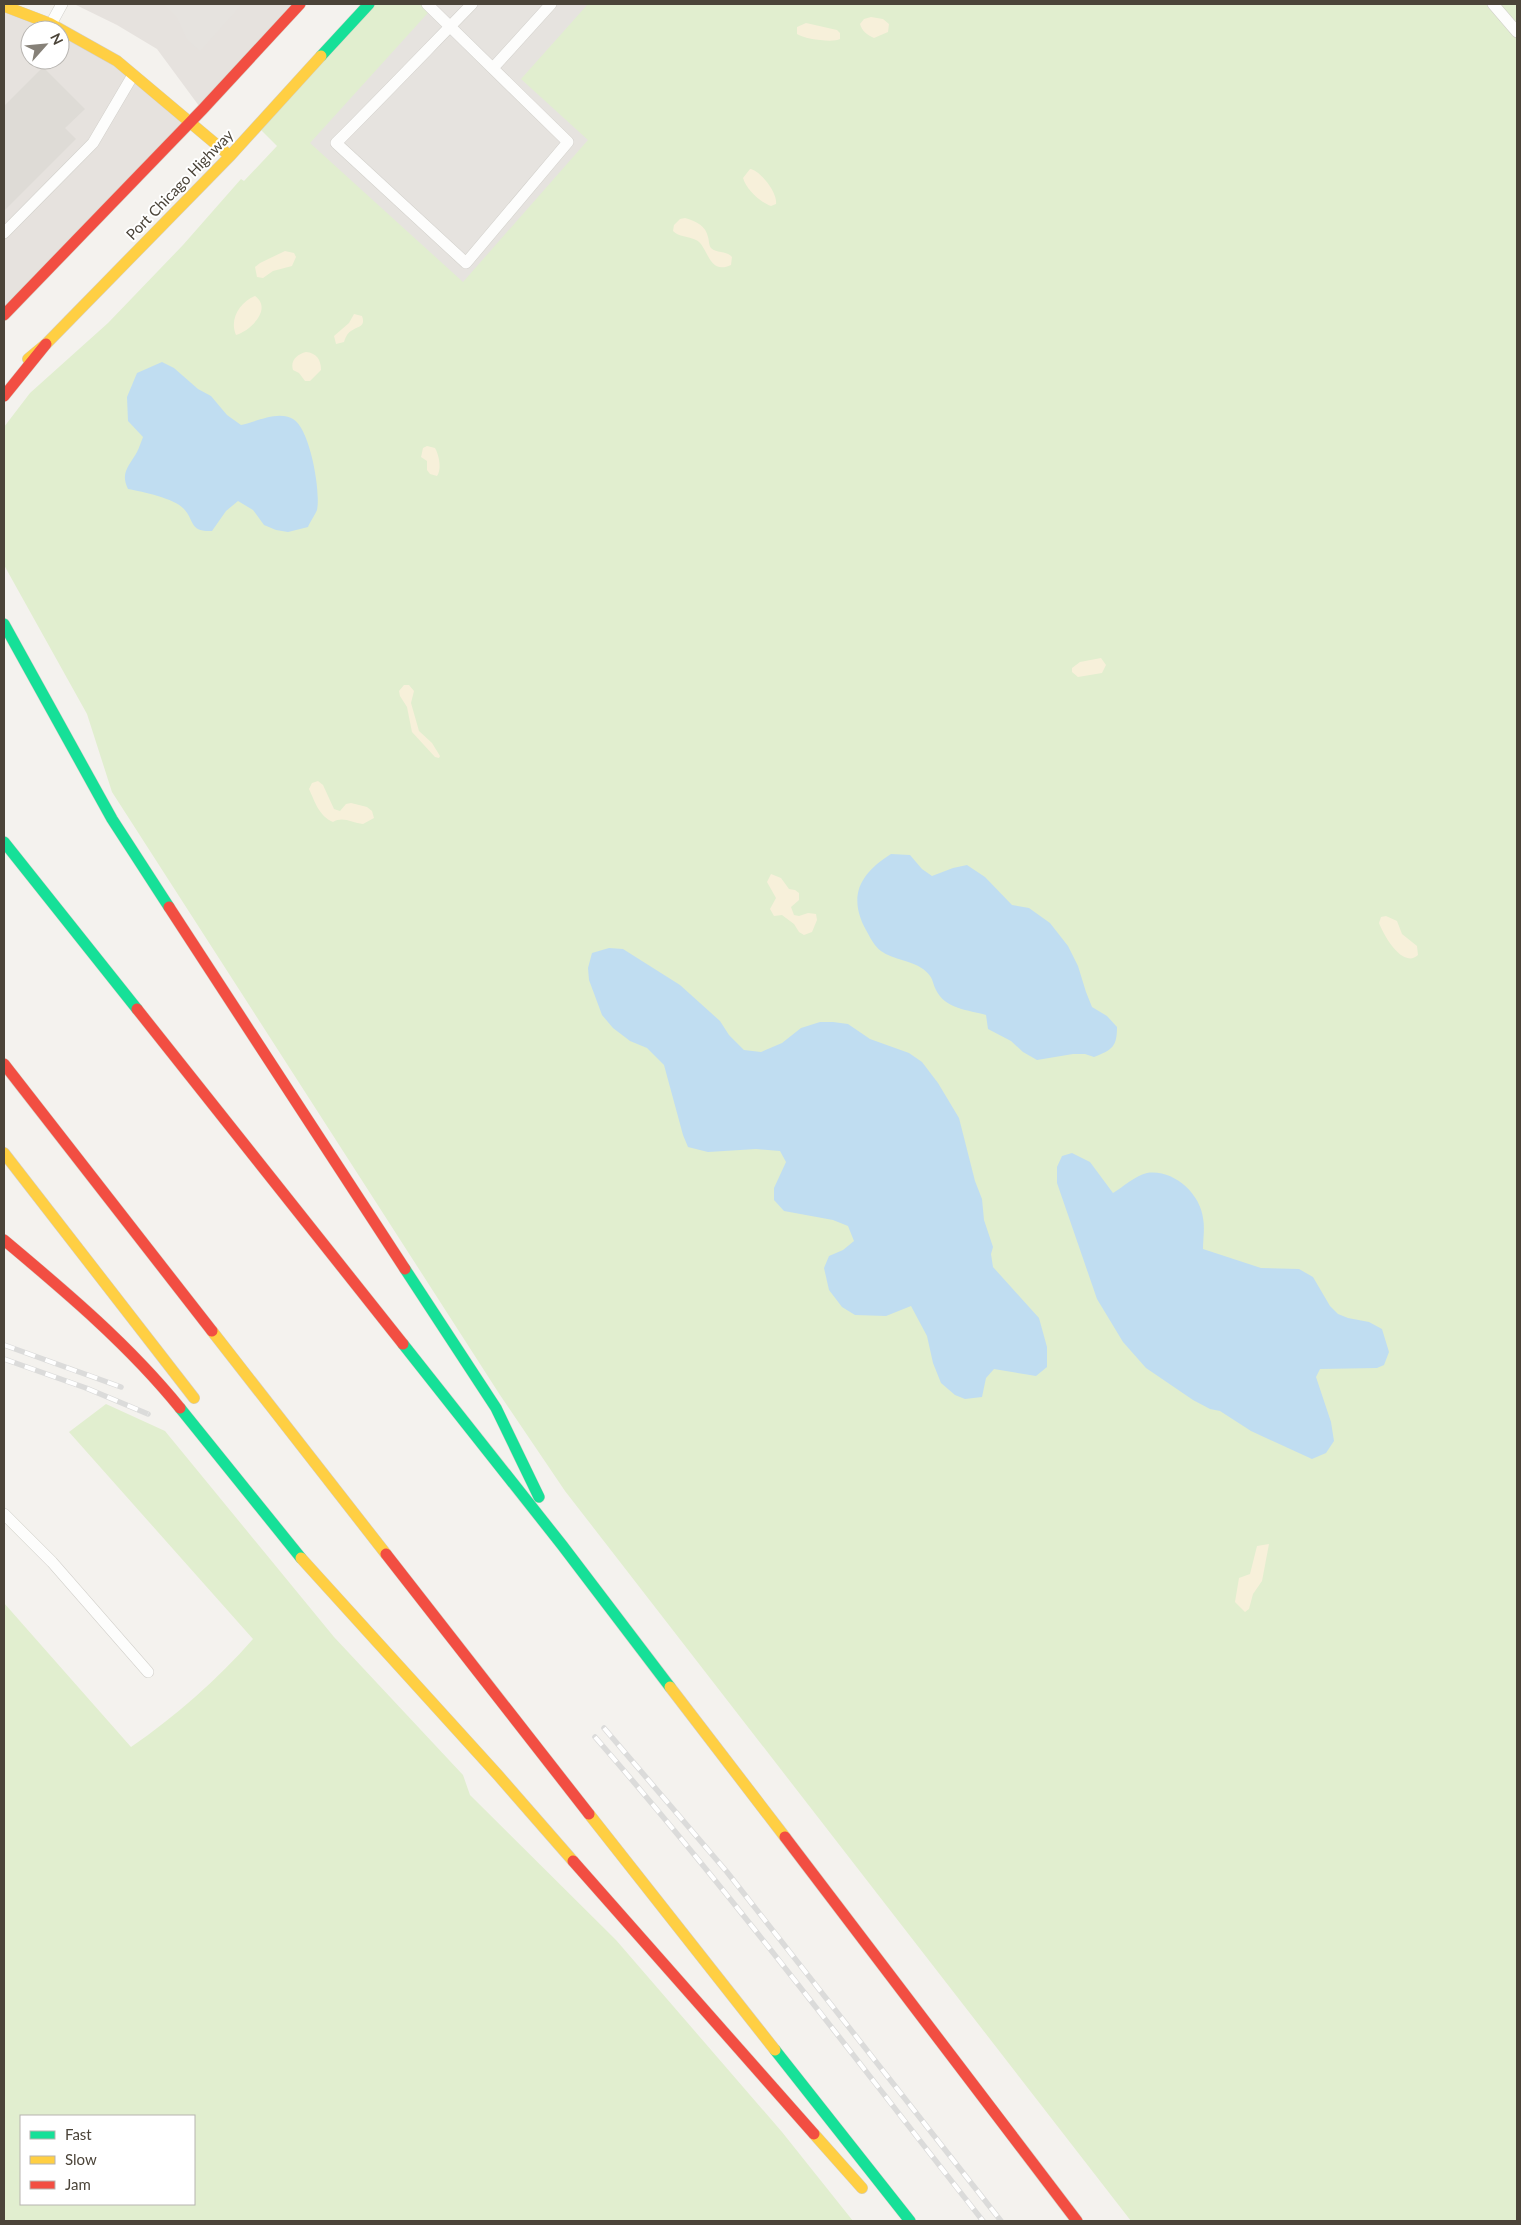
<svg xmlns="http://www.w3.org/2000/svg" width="1521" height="2225" font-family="Lato,sans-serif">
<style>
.industrial{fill:#e6e2de;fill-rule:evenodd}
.green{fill:#e1eecf;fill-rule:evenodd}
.sand{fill:#f7f0da}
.parking{fill:#e6e3df}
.water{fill:#c0ddf1}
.building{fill:#dedbd6}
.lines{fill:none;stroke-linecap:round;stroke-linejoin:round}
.lane-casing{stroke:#d2d0cb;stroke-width:12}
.fast-casing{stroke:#d3cfc5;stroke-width:12}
.slow-casing{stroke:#d3cfc5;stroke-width:12}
.jam-casing{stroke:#d3cfc5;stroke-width:12}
.lane{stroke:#fdfdfc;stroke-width:11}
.fast{stroke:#16e098;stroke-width:11}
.slow{stroke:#ffcf43;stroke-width:11}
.jam{stroke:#f24e42;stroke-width:11}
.rail-casing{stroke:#dbdbda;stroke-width:5.5}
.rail{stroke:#fff;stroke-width:4;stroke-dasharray:11;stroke-linecap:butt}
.labels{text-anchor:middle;stroke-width:4;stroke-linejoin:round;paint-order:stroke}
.street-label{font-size:15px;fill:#4b4439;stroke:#fff}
</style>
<rect width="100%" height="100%" fill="#f4f2ee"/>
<path class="industrial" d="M74 4H300L202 110 157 49 117 25Z
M4 6 51 24 117 61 190 122 4 315ZM30 30H60V60H30Z"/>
<path class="green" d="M369 4H1517V2221H1131L565 1491 500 1395 112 792 87 714 4 565V427L30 393 108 323 183 245 241 179 244 181 277 146 257 126Z
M106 1404 165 1431 334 1637 463 1775 470 1795 616 1940 782 2132 853 2221H4V1603L131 1747C176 1716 217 1680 253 1639L69 1432ZM21 2116H194V2204H21Z"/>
<path class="sand" d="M871 17 883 19 889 24 888 32 874 38C867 35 862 31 860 24L864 19Z
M806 23 837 30 840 33V39C833 43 804 39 797 34V27Z
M750 169C760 170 778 193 776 204L771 206C761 203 746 189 743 178Z
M685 218C696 221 706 226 708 237 709 240 709 246 711 248 717 254 726 250 732 257L731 265C708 276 708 245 696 240 688 236 679 237 673 231L674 225 680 219Z
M285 251 294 253 296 257 292 266 273 271 263 278 257 277 255 267 260 263Z
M255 296C273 309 250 331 236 335 229 319 240 302 255 296Z
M354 314 362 316C366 327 358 326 351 331 347 333 345 339 344 342L336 344 334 336 349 323Z
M306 352C316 353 321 359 321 370L310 381H305L299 373 293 370C290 361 297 354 306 352Z
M427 446 435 448C439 455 442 469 437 476L430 474 427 470V461L421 457 423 448Z
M1101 658 1106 665 1102 673 1078 677 1072 672V668L1080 662Z
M404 685H409L414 691 411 703 419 731 432 743 440 756 439 758 435 757 412 732 407 707 400 696 399 691Z
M318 781 323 785 334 809 340 811 346 804 351 803 367 807 372 811 374 818 363 824C352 823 343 816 333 822 319 816 315 802 309 789L312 783Z
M771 874 781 878 789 889 795 890 799 893V900L791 907 794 915 799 916 808 913 816 914 817 920 812 932 804 935 799 932 794 924 782 915 774 916 770 909 776 898 767 882Z
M1386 916 1397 921 1402 934 1417 946 1418 955C1403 969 1384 936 1379 923L1381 917Z
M1269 1544 1262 1581 1253 1594 1249 1609 1245 1612 1235 1602 1239 1578 1250 1574 1257 1546Z"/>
<path class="parking" d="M164 4H242L200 51 187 39 177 17Z
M436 4H588L521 79 588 140 463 282 310 143Z"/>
<path class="water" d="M162 362 174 368 198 389 211 396 227 415 241 425C256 422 278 410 293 419 310 428 321 492 317 510 315 515 310 522 308 527L288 532 276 530 264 525 253 510 238 501 226 511 212 531C189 532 195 521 184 509 174 498 143 492 128 489 120 473 129 466 137 452 139 448 141 442 143 437L128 421 127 397 137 373Z
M891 854 910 855 922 869 932 876 953 868 967 865 985 877 1012 905 1029 908 1050 923 1068 946 1078 966 1086 992 1092 1007 1107 1016 1117 1027C1117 1047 1112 1050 1094 1057L1085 1054H1073L1037 1060 1023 1052 1011 1041 988 1029 986 1015C969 1010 945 1009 936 990 931 979 934 978 923 969 911 960 893 960 881 951 874 946 870 937 866 930 847 895 861 873 891 854Z
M609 948 623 949 680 985 720 1021 729 1035 744 1050 761 1052 782 1043 801 1028 820 1022H833L848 1024 870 1039 909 1053 922 1062 938 1083 959 1118 975 1181 982 1199 984 1220 993 1247 991 1254 993 1267 1039 1318 1047 1347V1367L1036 1376 994 1369 986 1378 982 1397 965 1399 955 1395 941 1383 933 1363 927 1336 911 1306 886 1316 855 1315 842 1307 829 1290 824 1268 829 1256 843 1250 854 1241 848 1226 833 1220 784 1211 774 1200V1188L786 1162 780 1151 756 1149 708 1152 688 1147 683 1135 664 1065 647 1048 630 1041 613 1028 602 1015 589 980 588 968 592 953Z
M1072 1153 1090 1162 1113 1193C1123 1187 1136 1175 1147 1173 1173 1169 1200 1193 1203 1218 1205 1228 1203 1239 1203 1249L1261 1268 1299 1269 1313 1277 1330 1306 1338 1314 1348 1318 1369 1322 1382 1329 1389 1352 1384 1365 1377 1368 1320 1369 1316 1377 1331 1422 1334 1441 1326 1453 1312 1459 1251 1431 1220 1411 1210 1409 1193 1400 1146 1368 1123 1342 1097 1299 1057 1183V1167L1062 1156Z"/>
<path class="building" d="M43 67 85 109 65 128 76 139 4 211V106Z"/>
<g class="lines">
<defs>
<path id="lane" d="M427 4 568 142 466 263 336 143C382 97 427 50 472 4
M1493 4 1517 32
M51 24 62 4
M493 68 551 4
M4 233 93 143 133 75
M4 1514 52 1562 148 1672"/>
<path id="fast" d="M321 56 369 4
M4 624 112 819 169 907
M4 842 137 1009
M405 1269 496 1408 539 1497
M403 1344 562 1545 670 1687
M180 1408 301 1558
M775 2050 910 2221"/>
<path id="slow" d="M4 6 51 24 117 61 230 156
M28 359 46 344 230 156 321 56
M4 1153 194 1398
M212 1331 386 1554
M301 1558 497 1774 573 1861
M670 1687 785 1837
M589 1814 775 2050
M814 2134 862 2188"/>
<path id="jam" d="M4 315 202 110 300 4
M4 396 46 344
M169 907 405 1269
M137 1009 403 1344
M4 1064 212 1331
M4 1240C66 1292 129 1345 180 1408
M386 1554 589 1814
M785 1837 1077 2221
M573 1861 814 2134"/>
</defs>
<use href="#lane" class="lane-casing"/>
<use href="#fast" class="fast-casing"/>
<use href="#slow" class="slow-casing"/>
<use href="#jam" class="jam-casing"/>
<use href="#lane" class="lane"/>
<use href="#fast" class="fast"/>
<use href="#slow" class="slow"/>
<use href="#jam" class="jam"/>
<defs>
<path id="rail" d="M4 1345 121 1387
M4 1359 86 1388 148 1414
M604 1728 727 1872 1001 2221
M595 1737C731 1893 855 2059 983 2221"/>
</defs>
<use href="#rail" class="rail-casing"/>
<use href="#rail" class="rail"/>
</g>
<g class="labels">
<g class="street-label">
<text transform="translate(180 185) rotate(-46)" y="5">Port Chicago Highway</text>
</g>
</g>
<rect width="1521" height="2225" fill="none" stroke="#4b4439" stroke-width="10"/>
<rect x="20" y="2115" width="175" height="90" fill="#ffffff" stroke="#b7b4b0"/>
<rect x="30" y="2131" width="25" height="8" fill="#16e098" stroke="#b7b4b0"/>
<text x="65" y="2140" font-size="15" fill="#4b4439">Fast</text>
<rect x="30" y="2156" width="25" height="8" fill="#ffcf43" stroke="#b7b4b0"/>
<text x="65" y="2165" font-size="15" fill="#4b4439">Slow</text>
<rect x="30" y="2181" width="25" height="8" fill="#f24e42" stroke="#b7b4b0"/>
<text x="65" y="2190" font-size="15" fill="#4b4439">Jam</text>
<g transform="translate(45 45) rotate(63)"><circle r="24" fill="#ffffff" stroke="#b7b4b0"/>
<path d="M0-4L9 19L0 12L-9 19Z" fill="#868178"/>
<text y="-8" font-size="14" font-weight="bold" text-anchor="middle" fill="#4b4439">N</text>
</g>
</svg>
